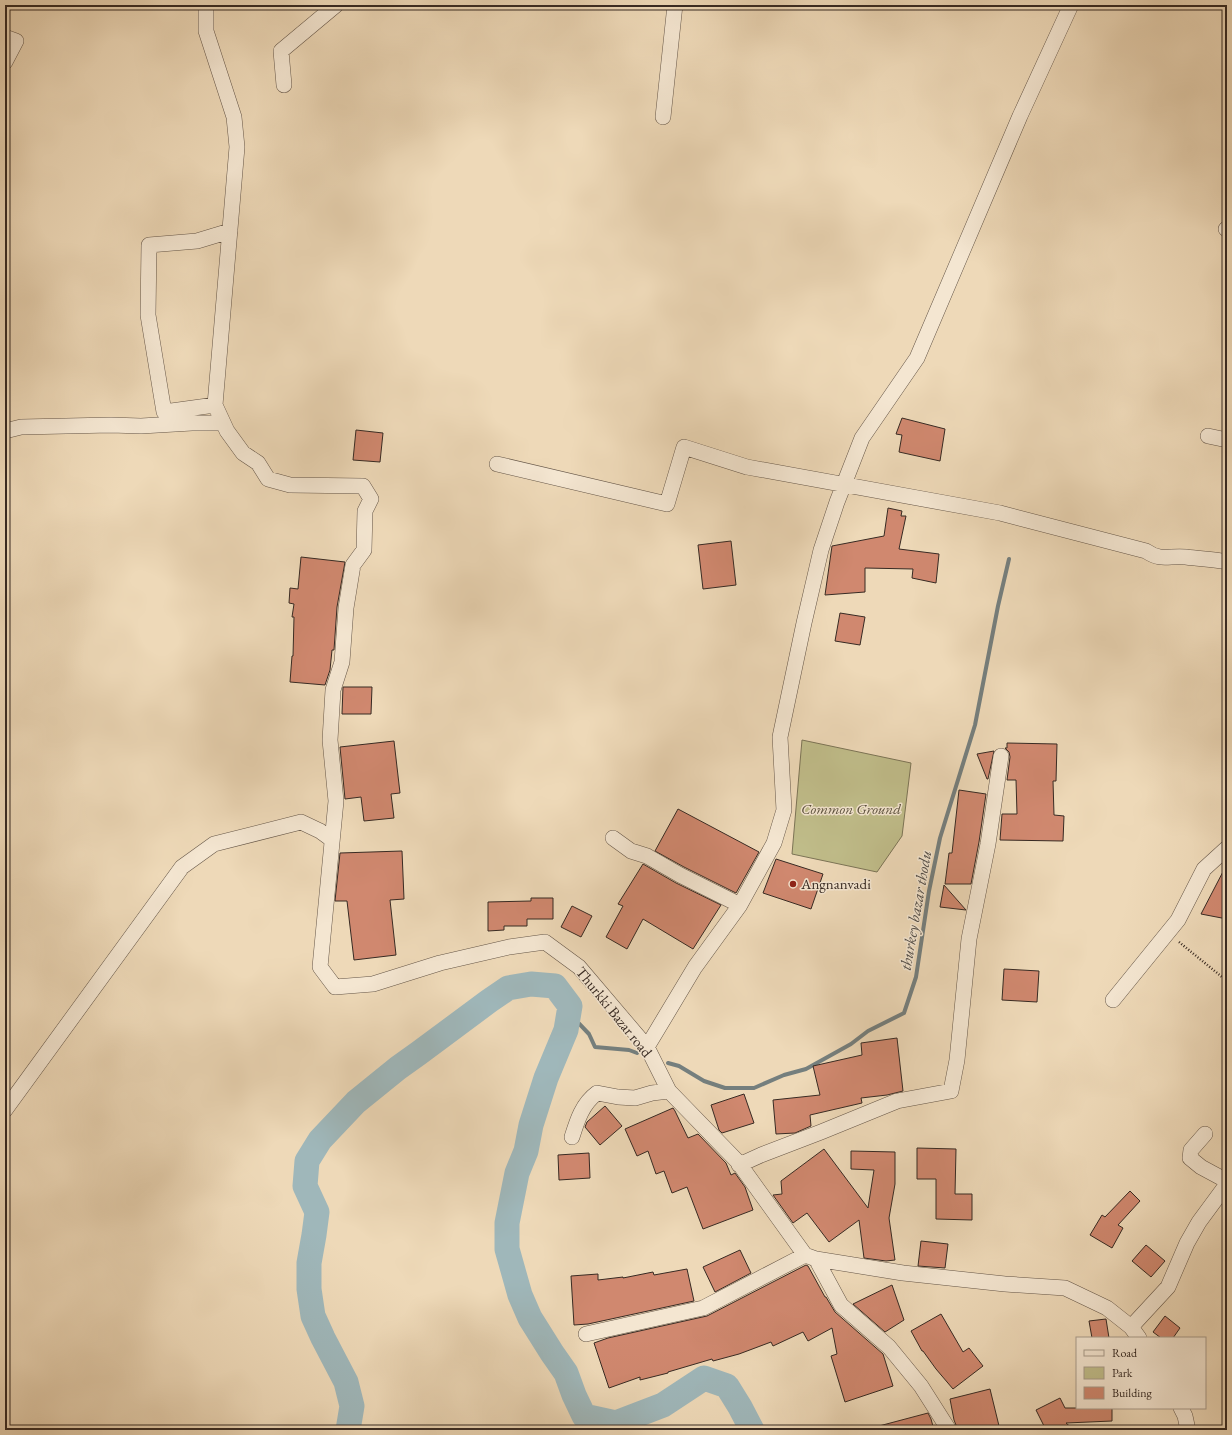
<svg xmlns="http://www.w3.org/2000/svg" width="1232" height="1435" font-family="'EB Garamond',serif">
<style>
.green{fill:#c0bd8a;stroke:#7c7456}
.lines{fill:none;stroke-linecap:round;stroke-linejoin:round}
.stream{stroke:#757f7e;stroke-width:4}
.river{stroke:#9fb7ba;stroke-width:25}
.building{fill:#d0886f;stroke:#372a23}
.street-casing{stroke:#655648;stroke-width:16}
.path{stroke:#372a23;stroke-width:2.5;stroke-dasharray:1 2;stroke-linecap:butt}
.street{stroke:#f4e6d1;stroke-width:15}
.poi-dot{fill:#8f2418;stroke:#f4e6d1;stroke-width:1.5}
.labels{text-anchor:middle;stroke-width:3;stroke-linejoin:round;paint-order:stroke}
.park-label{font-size:15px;font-style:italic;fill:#594f3d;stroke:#f4e6d1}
.poi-label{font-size:15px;fill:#372a23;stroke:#f4e6d1;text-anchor:start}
.street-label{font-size:15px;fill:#372a23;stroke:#f4e6d1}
.water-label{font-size:16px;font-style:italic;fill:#514d49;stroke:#f4e6d1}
</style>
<rect width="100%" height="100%" fill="#eed9b8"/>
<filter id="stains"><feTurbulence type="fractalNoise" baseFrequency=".005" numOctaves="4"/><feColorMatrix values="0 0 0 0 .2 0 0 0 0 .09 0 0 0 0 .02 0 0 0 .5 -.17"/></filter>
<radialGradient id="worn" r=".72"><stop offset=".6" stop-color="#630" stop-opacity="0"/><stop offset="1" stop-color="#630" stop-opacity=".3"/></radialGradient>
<path class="green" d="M802 740 911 763 902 836 877 872 792 854Z"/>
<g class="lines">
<path class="stream" d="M569 1013 589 1034 595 1047 629 1050 637 1053
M668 1063 679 1066 704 1081 725 1088H754L784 1075 806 1069 851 1044 868 1031 904 1013 916 977 929 891 940 838 975 725 998 606 1009 559"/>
<path class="river" d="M348 1430 352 1406 346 1382 323 1338 313 1316 309 1289V1263L314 1235 317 1212 305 1186 307 1161 320 1140 356 1102 398 1068 419 1053 489 1001 508 988 531 984 555 986 570 1006 566 1030 546 1078 531 1125 526 1151 517 1173 507 1223V1249L520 1295 530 1318 552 1353 566 1373 574 1395 584 1416 616 1423 663 1405 704 1378 727 1386 740 1407 752 1430"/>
</g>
<path class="building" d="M902 418 945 429 940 461 899 452 902 435 896 434Z
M356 430 383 433 380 462 353 460Z
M888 508 902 511 901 516H906L899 549 939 554 936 583 912 578 913 569 865 568V592L825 595 832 546 884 536Z
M731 541 736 585 703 589 698 545Z
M301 557 345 562 337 607 334 650H332L330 670 325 685 290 682 292 656H293L294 617H292L294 604 289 603 290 588 298 589Z
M840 613 865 617 860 645 835 641Z
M343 687H372L371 714H342Z
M394 741 400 793 391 794 394 818 364 821 361 797 345 799 340 747Z
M1007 743 1057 744 1056 781H1053L1054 815 1064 816 1063 841 1000 840 1002 814H1017L1016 780H1007L1010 757 1009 752 1005 748H1007Z
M994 751 988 779H987L977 754Z
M959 790 986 794 979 842 971 884H945L949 853H952Z
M678 809 759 852 736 893 684 867 655 851Z
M402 851 404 899 390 900 396 955 354 960 347 901H335L340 853Z
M776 859 823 874 811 909 763 893Z
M643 864 676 883 721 905 693 949 643 919 627 949 606 937 623 906 618 904Z
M1227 864V919L1201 914Z
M944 885 966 910 940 907Z
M531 898H553V919H527V926H504V930L488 931V902L531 901Z
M572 906 592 916 581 937 561 927Z
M1004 969 1039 971 1037 1002 1002 1000Z
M897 1038 903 1091 887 1095 861 1098 862 1103 810 1115 811 1126 795 1133 776 1134 773 1100 820 1095 813 1066 862 1055 861 1043Z
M744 1094 754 1123 722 1133 719 1130 711 1105Z
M605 1106 622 1126 600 1145 585 1127 587 1122Z
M673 1108 675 1111 688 1138 698 1134 726 1163 731 1175 735 1173 745 1187 753 1210 703 1229 687 1187 672 1193 664 1171 656 1174 648 1151 637 1156 625 1129Z
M917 1148 956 1149 955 1194H972V1220L936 1219V1179H917Z
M824 1149 868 1208 874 1170 851 1169V1151L895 1152V1184L889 1218 895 1260 886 1261 864 1258 859 1220 829 1242 807 1213 793 1223 773 1195 782 1194 781 1181Z
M589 1153 590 1178 559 1180 558 1155Z
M1130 1191 1140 1201 1118 1225 1123 1228 1112 1248 1090 1235 1102 1215 1105 1217Z
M921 1241 948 1244 945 1268 918 1266Z
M1146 1245 1165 1261 1151 1277 1132 1261Z
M740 1250 751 1273 715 1292 703 1267Z
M806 1265 808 1266 825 1297H826L835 1312 883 1354 893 1386 845 1402 831 1356 837 1354 832 1328 808 1341 803 1332 773 1346 771 1342 739 1354 713 1361 712 1359 668 1372V1373L640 1380V1377L609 1388 594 1343 608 1338 707 1316Z
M687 1269 694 1301 588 1324 574 1325 571 1276 598 1274V1280L623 1277V1278L653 1272 654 1275Z
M892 1285 904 1320 885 1332 853 1304Z
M941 1314 963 1352 969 1348 983 1366 953 1389 936 1369 923 1351H922L911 1331Z
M1165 1316 1180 1328 1173 1338H1161L1153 1332Z
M1106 1319 1109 1338H1092L1089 1321Z
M990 1389 1000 1430H958L954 1420 950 1399Z
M1060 1398 1065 1408H1112V1421L1066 1423 1074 1430H1046L1036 1410Z
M928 1413 931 1419 934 1430H879V1426Z"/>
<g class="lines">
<defs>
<path id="street" d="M206 5V31L234 117 237 147 215 405 227 431 243 453 258 463 268 479 290 485 363 486 371 499 365 511 364 550 353 565 346 608 342 662 333 690 330 740 336 801 320 967 335 987 373 984 440 963 509 947 545 942 579 967 647 1047 669 1091 738 1162 805 1255 816 1259 841 1305 889 1347 921 1386 949 1430
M5 37 16 41 5 62
M284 85 281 51 336 5
M663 117 675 5
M1226 229H1227
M215 405 164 412 148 315 149 245 197 241 230 231
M5 431 21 427 111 425 141 426 192 423H223
M1208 436 1227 440
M497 464 667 504 684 447 747 467 1000 513 1146 551C1162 562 1169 555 1186 557 1200 559 1213 559 1227 562
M613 838 631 851 647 856 680 875 740 905
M1113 1000 1178 920 1204 869 1227 848
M647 1047 695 967 740 905 774 843 784 810 780 737 804 623 821 550 837 502 862 438 917 358 1020 116 1071 5
M5 1110 182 867 214 844 301 822 320 831 331 839
M1205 1134 1191 1150 1190 1158 1201 1167 1227 1181
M572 1137C577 1121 582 1104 597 1093L618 1097 635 1098 652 1093 669 1091
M739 1165 761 1155 821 1132 897 1101 951 1091 957 1060 969 939 988 844 1001 756
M816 1259 903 1273 1005 1284 1065 1288 1107 1308 1131 1327 1139 1338
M1131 1327 1168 1287 1187 1243 1199 1222 1227 1184
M586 1334 703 1308 805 1255
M1181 1408 1185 1416 1188 1430"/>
</defs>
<use href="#street" class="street-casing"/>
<path class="path" d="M1179 942 1227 981"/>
<use href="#street" class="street"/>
</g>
<circle class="poi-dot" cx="793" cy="884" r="4"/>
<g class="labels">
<g class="park-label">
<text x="851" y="814">Common Ground</text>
</g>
<g class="poi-label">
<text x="801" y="889">Angnanvadi</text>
</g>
<g class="street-label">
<text transform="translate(614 1012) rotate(51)" y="5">Thurkki Bazar road</text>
</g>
<g class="water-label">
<text transform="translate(915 910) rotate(-80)" y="6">thurkey bazar thodu</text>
</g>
</g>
<rect width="1232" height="1435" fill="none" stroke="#eed9b8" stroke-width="20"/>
<rect x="6" y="6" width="1220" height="1423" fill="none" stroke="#372a23" stroke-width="2"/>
<rect x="10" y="10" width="1212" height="1415" fill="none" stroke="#372a23"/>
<rect x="1076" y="1337" width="130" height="72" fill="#f4e6d1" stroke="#a89b8b"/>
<rect x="1084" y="1350" width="20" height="6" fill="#f4e6d1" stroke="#a89b8b"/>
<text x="1112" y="1357" font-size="12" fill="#372a23">Road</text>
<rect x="1084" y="1367" width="20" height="12" fill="#c0bd8a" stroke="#a89b8b"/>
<text x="1112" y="1377" font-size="12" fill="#372a23">Park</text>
<rect x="1084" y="1387" width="20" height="12" fill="#d0886f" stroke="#a89b8b"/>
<text x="1112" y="1397" font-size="12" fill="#372a23">Building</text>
<rect width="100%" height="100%" filter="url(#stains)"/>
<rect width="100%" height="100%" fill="url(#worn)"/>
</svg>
